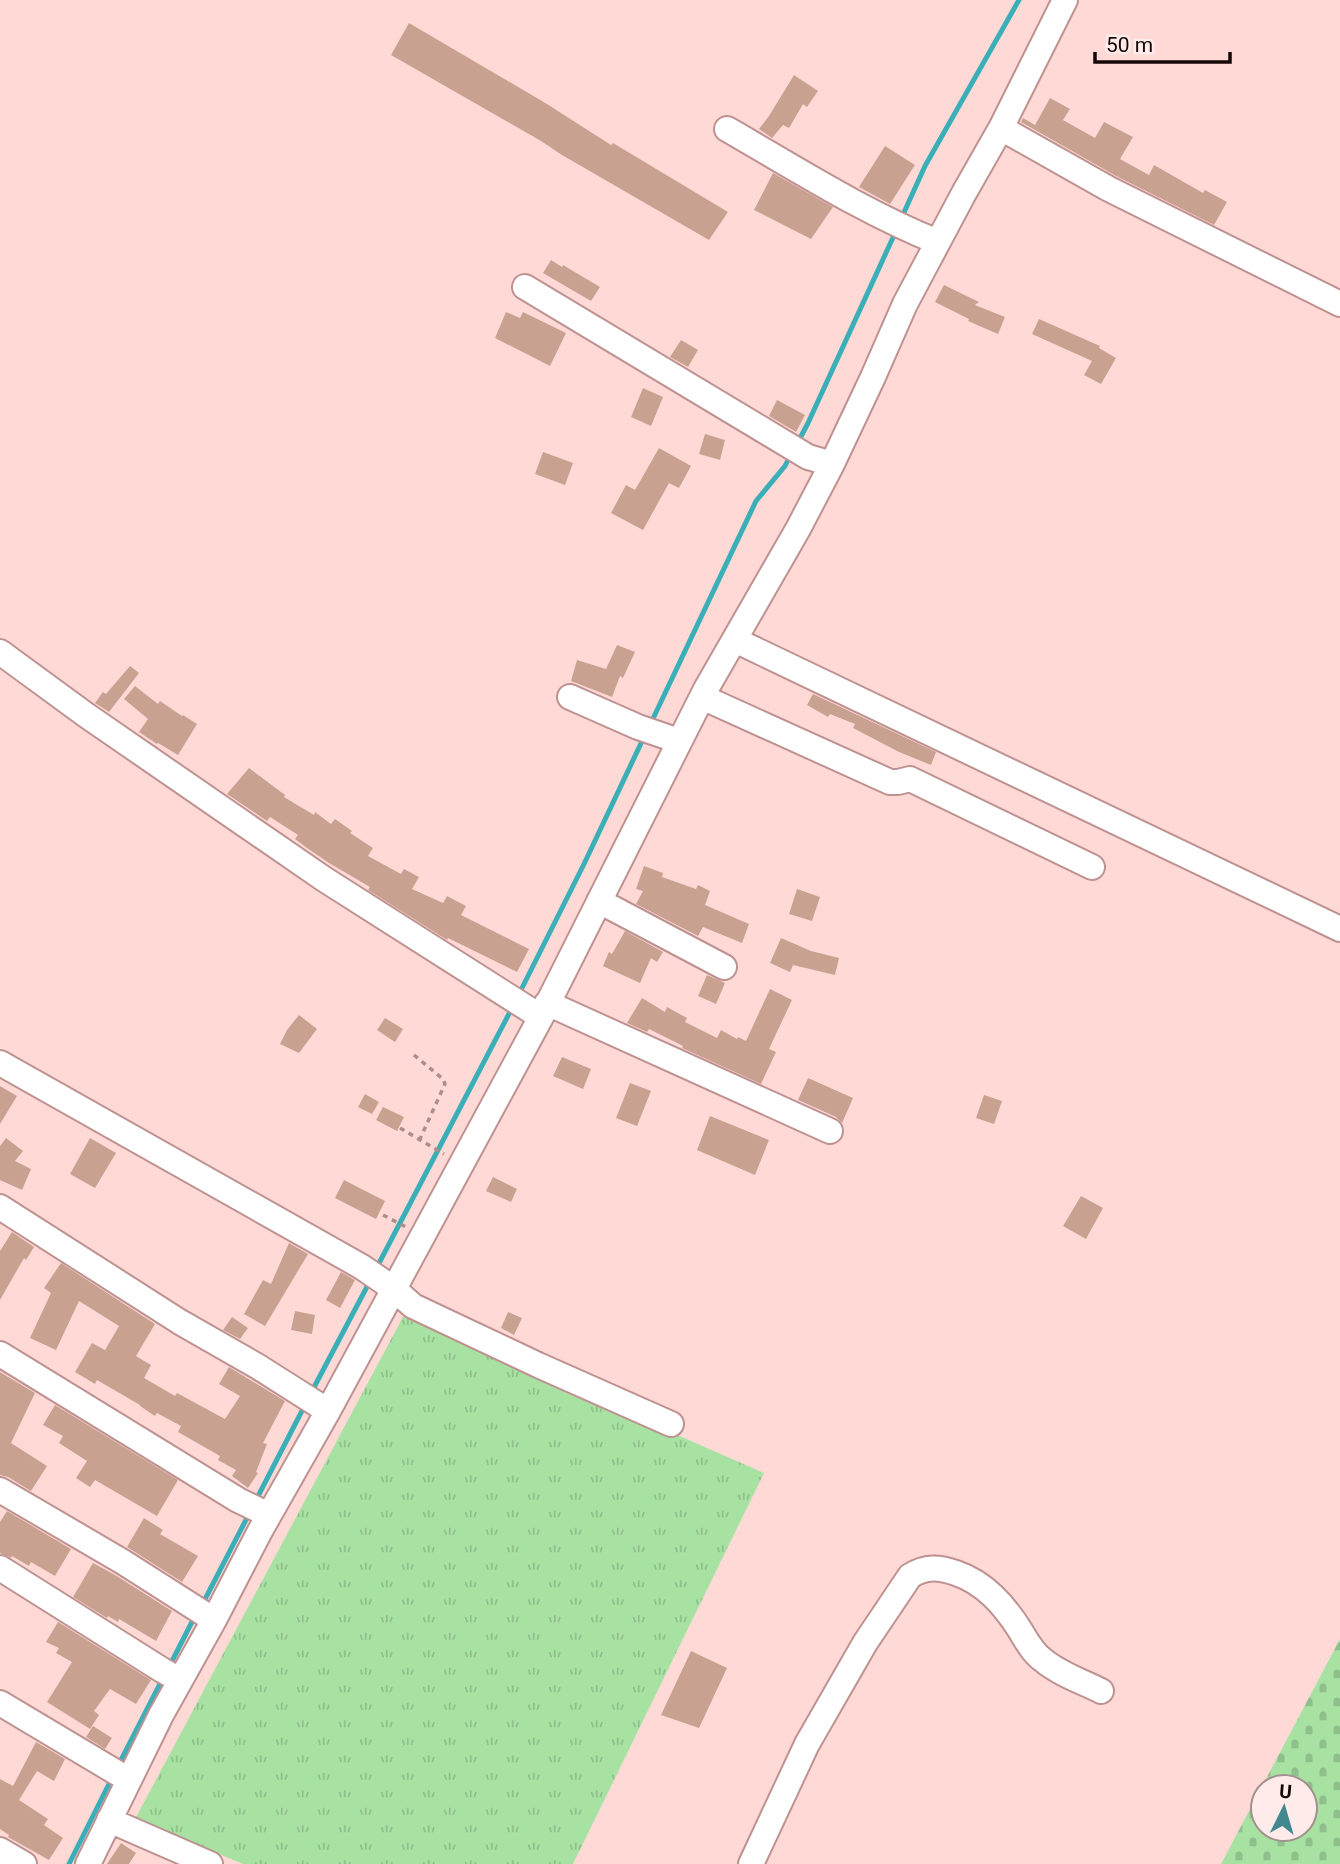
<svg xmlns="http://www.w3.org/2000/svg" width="1340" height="1864" font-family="Roboto,sans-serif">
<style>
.grass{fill:url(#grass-tufts)}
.cemetery{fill:url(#cemetery-stones);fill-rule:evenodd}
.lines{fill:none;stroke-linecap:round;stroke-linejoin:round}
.stream{stroke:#3bafb8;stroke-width:5}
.building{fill:#c9a191}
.minor-casing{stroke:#be9290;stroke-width:28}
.path{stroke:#ac8e8c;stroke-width:3.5;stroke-dasharray:5 5;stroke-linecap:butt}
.minor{stroke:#fff;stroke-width:24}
</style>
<defs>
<pattern id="grass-tufts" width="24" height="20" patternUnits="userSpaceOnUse" patternTransform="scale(1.75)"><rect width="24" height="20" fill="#a7e2a3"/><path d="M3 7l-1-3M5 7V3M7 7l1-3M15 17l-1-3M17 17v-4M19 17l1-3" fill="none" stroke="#8fc08b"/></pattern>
<pattern id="cemetery-stones" width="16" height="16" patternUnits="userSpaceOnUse" patternTransform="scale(1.75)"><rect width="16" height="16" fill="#a7e2a3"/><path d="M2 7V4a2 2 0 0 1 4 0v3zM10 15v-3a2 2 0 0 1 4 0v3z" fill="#8fc08b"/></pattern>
</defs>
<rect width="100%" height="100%" fill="#ffd9d6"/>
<path class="grass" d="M404 1315 764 1473 573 1864H243L135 1819Z"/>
<path class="cemetery" d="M1340 1639V1864H1221ZM1263 1787H1305V1829H1263Z"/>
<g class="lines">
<path class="stream" d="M901 219 925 166 1019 0
M797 444 808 423 896 231
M650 725 756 501 785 466 790 456
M518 996 584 864 644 737
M376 1269 512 1008
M311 1393 370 1281
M255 1502 305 1405
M202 1605 249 1514
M169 1667 195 1616
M118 1766 163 1678
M69 1864 112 1778"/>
</g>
<path class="building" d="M409 23 547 104 611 145 613 143 728 212 709 240 562 155 541 141 391 55Z
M794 75 818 91 807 107 803 104 789 128 783 125 772 138 759 129 769 116Z
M1050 98 1070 109 1063 120 1095 138 1104 122 1133 137 1120 159 1149 175 1154 165 1203 193 1205 190 1227 202 1214 225 1116 176 1021 122 1023 118 1035 125Z
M885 146 915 165 890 204 859 187Z
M773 173 833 207 811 239 754 210Z
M551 260 562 267 563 265 600 287 591 301 543 273Z
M944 285 979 302 975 305 1005 317 998 334 968 321 969 319 935 302Z
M506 312 520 318 523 312 566 333 550 366 495 338Z
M1039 319 1100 346 1099 348 1116 358 1101 384 1084 375 1092 361 1032 334Z
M681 340 698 350 688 367 670 357Z
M643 388 663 397 651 426 631 417Z
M777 400 805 415 796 432 769 416Z
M705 434 725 440 720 460 699 454Z
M659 448 691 466 679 488 669 483 643 530 611 513 626 485 635 490Z
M543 452 573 463 565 485 535 474Z
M617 645 635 652 623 678 620 676 612 697 571 681 577 660 606 669Z
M130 666 139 673 109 712 95 703 103 692 106 694Z
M135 686 158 704 160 701 182 716 183 715 197 724 178 755 158 743 157 744 139 732 148 719 124 699Z
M813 694 936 752 931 765 899 752 853 728 855 724 830 714 828 717 807 705Z
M249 768 285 795 284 797 314 815 315 812 331 824 335 819 352 831 350 833 373 848 368 856 401 874 404 869 419 877 412 889 443 903 447 896 466 906 461 915 529 949 517 972 448 938 447 940 368 890 370 887 329 863 307 848 295 839 298 835 270 817 267 821 227 794Z
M644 866 663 873 662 877 696 889 698 885 710 891 705 905 749 924 742 943 703 927 698 936 636 904 643 891 636 889Z
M797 889 820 897 812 921 789 914Z
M625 931 663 952 657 962 651 958 640 983 603 966 609 952 612 954Z
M781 938 811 951 839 958 835 975 793 965 790 972 770 963Z
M707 975 725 983 716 1004 698 996Z
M770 989 792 1000 769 1049 776 1052 761 1084 682 1048 683 1046 649 1029 647 1032 627 1023 642 998 665 1012 667 1007 687 1018 685 1022 717 1038 721 1030 737 1039 738 1037 746 1041Z
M299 1015 317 1029 299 1053 280 1044 287 1030Z
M385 1018 403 1029 395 1042 377 1030Z
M562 1057 591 1069 583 1089 553 1076Z
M808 1078 853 1098 842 1123 836 1117 798 1100Z
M630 1083 651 1091 637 1126 616 1118Z
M0 1086 17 1096 0 1124Z
M365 1094 379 1102 372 1114 358 1107Z
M984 1095 1002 1101 994 1124 976 1118Z
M383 1107 404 1117 397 1131 376 1120Z
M710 1116 769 1140 755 1175 697 1150Z
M6 1138 23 1151 15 1161 31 1169 22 1190 0 1180V1146Z
M90 1138 116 1153 95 1188 70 1174Z
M493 1177 517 1189 511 1202 486 1191Z
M344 1180 385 1201 376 1219 335 1198Z
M1081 1196 1103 1208 1086 1239 1063 1226Z
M12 1232 34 1247 26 1260 24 1258 0 1300V1251Z
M289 1243 308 1254 265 1326 244 1314 263 1280 271 1284Z
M61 1263 155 1324 136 1356 151 1365 144 1378 175 1396 177 1393 225 1419 240 1396 219 1384 229 1367 285 1401 263 1443 267 1444 256 1472 258 1473 248 1488 232 1476 236 1470 218 1460 220 1456 178 1432 181 1426 157 1413 155 1416 140 1406V1405L97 1380 95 1384 75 1372 92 1343 105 1350 119 1326 79 1301 56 1350 30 1338 51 1293 44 1288Z
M341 1272 355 1280 340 1308 326 1300Z
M295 1311 315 1315 312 1334 291 1330Z
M508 1312 522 1318 514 1335 501 1328Z
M232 1317 248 1328 240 1339 223 1330Z
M0 1372 35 1393 11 1443 47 1466 31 1491 8 1477 0 1475Z
M55 1405 178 1480 157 1516 95 1480 90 1487 76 1478 87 1461 59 1443 63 1436 43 1425Z
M7 1511 71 1549 55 1576 31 1562 29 1566 12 1556 11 1558 0 1553V1522Z
M144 1518 163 1530 160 1534 198 1556 182 1582 127 1547Z
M93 1563 115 1575 172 1611 156 1641 119 1619 118 1622 108 1616 107 1618 73 1597Z
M58 1622 151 1680 136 1704 110 1689 94 1711 99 1715 90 1729 47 1702 72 1662 56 1653 59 1648 46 1642Z
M691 1651 727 1668 699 1728 661 1715Z
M93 1726 112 1738 105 1749 86 1737Z
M36 1742 65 1759 54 1781 37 1771 19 1800 48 1819 44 1825 63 1838 49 1860 8 1837 9 1835 0 1829V1779L13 1786Z
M121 1843 136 1853 129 1864H107Z"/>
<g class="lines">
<defs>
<path id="minor" d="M1001 128 1109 189 1340 304
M727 129C795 168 865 213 938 242
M525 287 808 457 832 464
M735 640 1340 929
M0 652 86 715 324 879 541 1017
M570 697 638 727 679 741
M702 697 890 782H898L910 779 1092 867
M599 901 724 967
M547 1003 830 1131
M0 1063 362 1267 394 1289 413 1306 538 1365 671 1424
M0 1207 180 1322 257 1366 328 1411
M0 1354 238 1500 269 1515
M0 1490 123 1562 214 1620
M0 1568 162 1670 180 1680
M0 1703 129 1780
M109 1820 210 1864
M0 1850 24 1864
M88 1864 161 1715 214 1620 260 1531 328 1411 541 1017 706 689 798 529 832 464 873 377 905 304 964 193 1001 128 1065 0
M751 1864 807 1744 865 1643 910 1576C926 1566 939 1567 956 1573 985 1583 1004 1605 1020 1630 1026 1640 1033 1653 1043 1660 1058 1673 1083 1682 1101 1691"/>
</defs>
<use href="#minor" class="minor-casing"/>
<path class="path" d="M414 1055 443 1079 445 1084 420 1139
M400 1128 444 1154
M383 1215 406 1227"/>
<use href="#minor" class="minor"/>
</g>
<g transform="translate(1284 1808) rotate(5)"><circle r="33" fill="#ffebea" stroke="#a2908f" stroke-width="2"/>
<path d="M0-5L12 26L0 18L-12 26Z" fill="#41898f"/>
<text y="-10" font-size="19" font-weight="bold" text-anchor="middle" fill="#160707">U</text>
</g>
<path d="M1095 52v10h135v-10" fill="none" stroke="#160707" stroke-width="3.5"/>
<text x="1106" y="52" font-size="21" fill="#160707" stroke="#ffebea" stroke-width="5" paint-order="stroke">50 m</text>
</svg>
